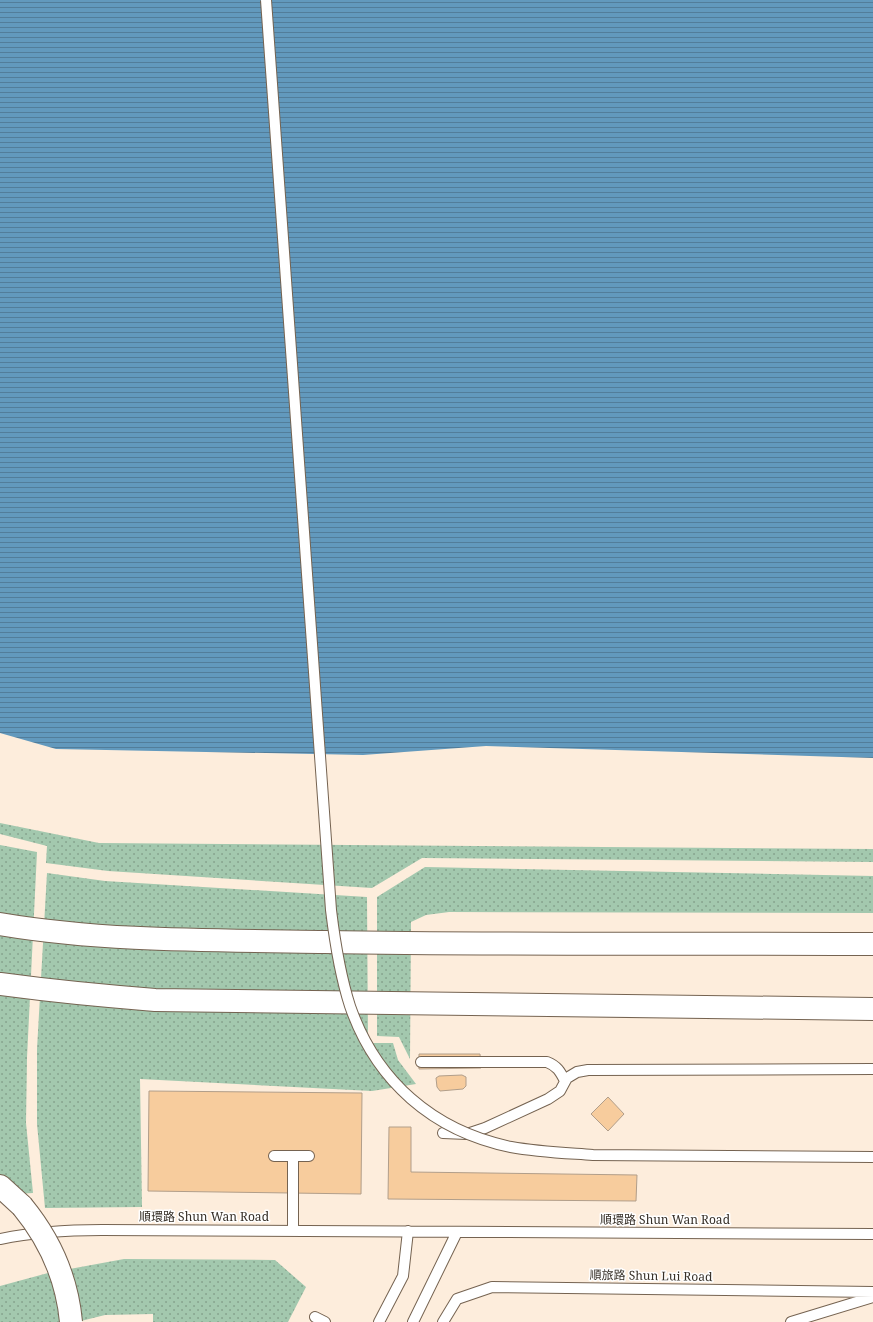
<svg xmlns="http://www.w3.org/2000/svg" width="873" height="1322" font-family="'Noto Serif','Noto Sans TC',serif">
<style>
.grass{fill:url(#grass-dots)}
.water{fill:url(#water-rules)}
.building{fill:#f7cc9d;stroke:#b19e8a}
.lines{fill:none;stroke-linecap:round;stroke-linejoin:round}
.service-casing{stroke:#756351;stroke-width:12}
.motorway-casing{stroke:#756351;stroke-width:24}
.service{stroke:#fff;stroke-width:10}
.motorway{stroke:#fff;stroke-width:22}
.service-bridge-casing{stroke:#756351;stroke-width:12;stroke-linecap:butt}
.tertiary-bridge-casing{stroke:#756351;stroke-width:24;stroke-linecap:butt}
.service-bridge{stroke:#fff;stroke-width:10}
.tertiary-bridge{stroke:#fff;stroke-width:22}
.labels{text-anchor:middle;stroke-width:3;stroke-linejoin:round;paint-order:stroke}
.street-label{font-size:12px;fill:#373028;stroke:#fff}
</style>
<defs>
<pattern id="grass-dots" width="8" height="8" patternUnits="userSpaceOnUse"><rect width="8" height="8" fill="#a3c8ae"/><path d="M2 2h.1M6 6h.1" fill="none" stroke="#86a38e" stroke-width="1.8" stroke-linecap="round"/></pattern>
<pattern id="water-rules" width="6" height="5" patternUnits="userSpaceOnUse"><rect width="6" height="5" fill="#6299bd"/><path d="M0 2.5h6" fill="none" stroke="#527d9a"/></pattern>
</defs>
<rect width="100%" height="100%" fill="#fdeddc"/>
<path class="grass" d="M0 823 99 843 873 849V862L422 858 372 888 108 871 46 863 47 846 0 834Z
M0 845 37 852 27 1058 26 1123 33 1193 0 1195Z
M425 867 873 876V913L449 912 426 915 411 922 410 1059 399 1037 377 1036V897Z
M47 873 105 881 367 897 368 1043H393L398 1060 416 1084 372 1091 140 1079 142 1207 45 1208 37 1124V1049Z
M124 1259 275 1260 306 1287 288 1322H153V1314L105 1315 77 1322H0V1286L48 1273Z"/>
<path class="water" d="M0 0H873V758L486 746 363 755 56 749 0 733Z"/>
<path class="building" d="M419 1054H480L481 1068 419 1069Z
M462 1075 466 1077V1086L463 1089 440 1091 437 1087 436 1078 439 1076Z
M149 1091 362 1093 361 1194 148 1191Z
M608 1097 624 1114 608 1131 591 1114Z
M389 1127H411V1172L637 1175 636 1201 388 1199Z"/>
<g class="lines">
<defs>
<path id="service" d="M421 1062H547C557 1066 560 1071 565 1081
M443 1133 467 1134 485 1128 548 1099 560 1091 567 1078 577 1072 588 1070 873 1069
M274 1156H293
M293 1231V1156H309
M0 1239C34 1232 67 1230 102 1230L873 1234
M315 1317 325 1322
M379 1322 403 1276 408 1231
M413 1322 457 1232
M443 1322 457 1299 492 1287 873 1292
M791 1322 873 1297"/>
<path id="motorway" d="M0 924C107 942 216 940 324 942 507 945 690 943 873 944
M0 984C52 991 103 996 155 1000L873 1009
M0 1186 22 1206"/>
</defs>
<use href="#service" class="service-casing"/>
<use href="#motorway" class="motorway-casing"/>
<use href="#service" class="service"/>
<use href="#motorway" class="motorway"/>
<defs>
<path id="service-bridge" d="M266 0 331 910C335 943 340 975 350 1006 376 1081 433 1131 511 1147 538 1152 566 1153 593 1155L873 1157"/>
<path id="tertiary-bridge" d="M22 1206C50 1240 67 1278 71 1322"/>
</defs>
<use href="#service-bridge" class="service-bridge-casing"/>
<use href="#tertiary-bridge" class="tertiary-bridge-casing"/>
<use href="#service-bridge" class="service-bridge"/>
<use href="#tertiary-bridge" class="tertiary-bridge"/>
</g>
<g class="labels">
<g class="street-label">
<text x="204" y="1221">順環路 Shun Wan Road</text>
<text x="665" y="1224">順環路 Shun Wan Road</text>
<text transform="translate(651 1276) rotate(1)" y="4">順旅路 Shun Lui Road</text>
</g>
</g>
</svg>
